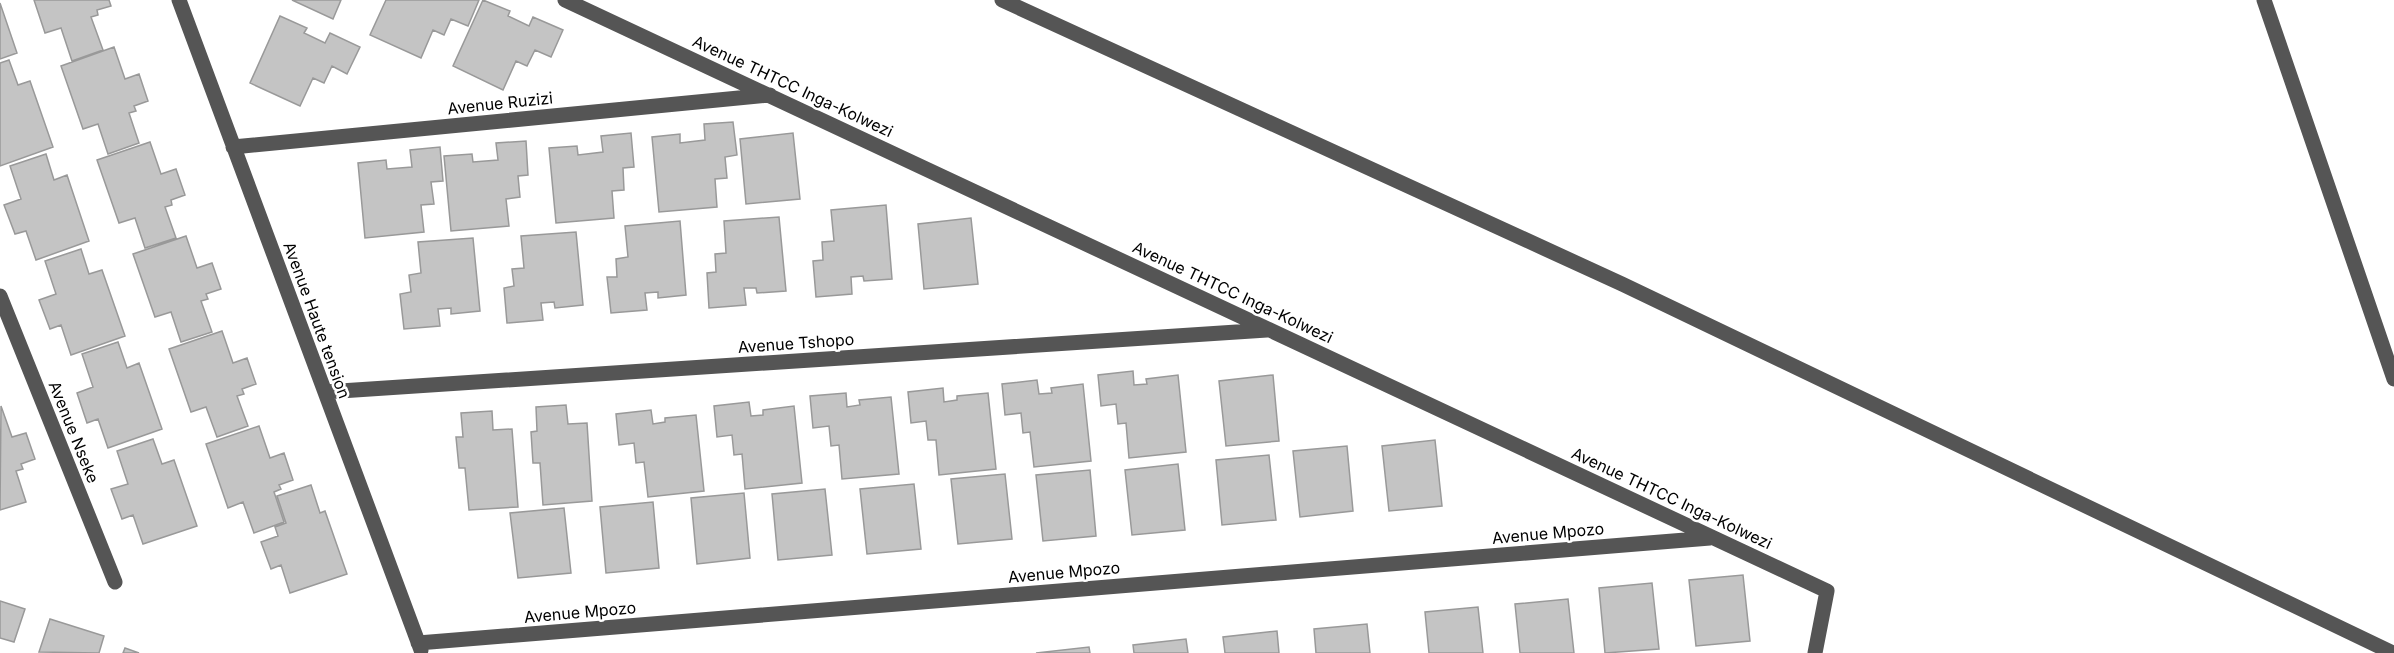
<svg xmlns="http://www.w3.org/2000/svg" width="2394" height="653" font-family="Inter,sans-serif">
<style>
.building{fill:#c4c4c4;stroke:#999;stroke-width:1.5}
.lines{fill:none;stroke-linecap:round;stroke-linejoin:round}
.minor{stroke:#555;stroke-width:15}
.labels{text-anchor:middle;stroke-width:5;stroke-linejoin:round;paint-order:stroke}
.street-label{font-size:16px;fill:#000;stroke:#fff}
</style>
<rect width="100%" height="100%" fill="#fff"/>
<path class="building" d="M34 0H109L111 6 97 10 98 15 91 17 103 50 72 61 61 28 45 33Z
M292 0H341L333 19Z
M386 0H479L468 26 451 19 444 35 433 30 421 58 370 35Z
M483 0 510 11 508 16 529 26 533 17 563 30 551 57 535 50 527 66 516 61 503 90 453 66Z
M0 3 17 53 0 59Z
M280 16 307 28 304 33 325 43 330 33 360 47 347 74 332 66 324 83 313 78 300 106 250 83Z
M114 47 125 79 139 74 148 101 134 106 136 111 129 113 139 143 108 154 98 124 83 129 61 66Z
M9 60 18 85 30 81 53 147 0 166V63Z
M733 122 737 155 725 157 727 178 715 179 717 207 659 212 652 137 680 134V143L705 140 704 124Z
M631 133 634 167 623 168 624 190 612 191 614 218 556 223 549 148 577 146 578 155 603 152 601 136Z
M793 133 800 199 746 204 740 139Z
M526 141 528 175 518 176 520 197 506 199 509 226 451 231 444 156 472 154 473 162 498 160 496 143Z
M150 142 161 174 176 169 185 195 171 200 172 205 165 207 176 238 145 248 135 218 119 223 97 160Z
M440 147 443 181 431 182 434 204 421 205 424 232 365 238 358 163 386 160 387 169 412 167 410 150Z
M46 154 54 180 67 175 89 241 36 260 26 231 15 234 4 205 21 199 10 166Z
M886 205 892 279 864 281 863 276 851 277 852 294 816 297 813 261 823 260 822 242 834 241 831 210Z
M779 217 786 291 757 293 756 288H744L746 305 709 308 707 273 716 272 715 254 726 253 724 221Z
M971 218 978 284 924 289 918 224Z
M680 221 686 295 658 298V292L645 293 647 310 611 313 607 277H617L616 259 628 257 625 226Z
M576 232 583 305 555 308 554 302 541 303 543 320 507 323 504 288 514 286 512 269 524 268 521 236Z
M186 236 197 268 212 263 221 289 206 294 208 299 201 301 212 332 181 342 171 312 155 317 133 254Z
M473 238 480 311 451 314V308L438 309 440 326 404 329 400 294 411 292 409 275 421 273 418 242Z
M81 249 89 274 102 270 125 336 71 355 61 325 50 329 39 300 56 294 45 261Z
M222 331 233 363 247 358 256 384 242 389 244 394 237 396 248 426 217 437 206 407 191 412 169 349Z
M118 342 127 368 139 363 162 429 108 448 98 419 87 423 77 393 93 387 82 354Z
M1133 371 1134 385 1147 384 1146 379 1178 375 1186 452 1129 458 1126 423 1118 424 1116 404 1101 406 1098 375Z
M1273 375 1279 441 1226 446 1219 381Z
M1037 380 1039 394 1052 393 1051 388 1083 384 1091 461 1034 467 1030 432 1023 433 1021 413 1005 415 1002 384Z
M943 388 944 402 957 400V396L988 393 996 469 939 475 936 440H928L926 421 911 423 908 392Z
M846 393 847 407 860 405 859 400 891 397 899 474 842 479 839 445 831 446 829 426 813 428 810 396Z
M749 402 751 416 763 415V410L794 406 802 483 745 489 742 454 734 455 732 435 717 437 714 406Z
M566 405 568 424 587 423 592 501 543 505 540 463H533L531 432 537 431 536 407Z
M1 406 12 437 26 433 35 459 21 464 23 469 16 471 26 502 0 510Z
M651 410 653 424 665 422V418L696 415 704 491 648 497 644 462 636 463 634 443 619 445 616 414Z
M492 411 493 430 512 429 518 507 469 510 465 468H459L456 437H463L461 413Z
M259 426 270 458 284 453 293 480 279 485 281 489 274 492 284 522 254 533 243 502 228 508 206 444Z
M153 439 162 464 174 460 197 526 143 544 133 515 122 519 111 489 128 484 117 451Z
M1435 440 1442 506 1389 511 1382 446Z
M1347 446 1353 511 1300 517 1293 451Z
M1269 455 1276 520 1222 525 1216 460Z
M1178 464 1185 530 1132 535 1125 470Z
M1090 470 1096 536 1043 541 1036 475Z
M1005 474 1012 539 958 544 951 479Z
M914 484 921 549 867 554 860 489Z
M311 485 320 513 325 511 347 574 290 593 281 565 271 569 261 542 278 536 275 527 286 523 277 496Z
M825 489 832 555 778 560 772 494Z
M744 493 750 558 697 564 691 498Z
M653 502 659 568 606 573 600 507Z
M564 508 571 573 518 578 510 513Z
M1743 575 1750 641 1696 646 1689 580Z
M1652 583 1659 649 1605 653 1599 588Z
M1568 599 1574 653H1520L1515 604Z
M0 601 25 609 14 642 0 638Z
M1478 607 1483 653H1429L1425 612Z
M50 619 104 636 99 653 39 652Z
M1367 624 1370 653H1316L1314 629Z
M1277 631 1279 653H1225L1223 637Z
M1186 639 1188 653H1134L1133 645Z
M1089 647 1090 653H1036Z
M125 648 139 653H123Z"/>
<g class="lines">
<path class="minor" d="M179 0 421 650
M565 0 1827 591 1815 653
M1002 0 1622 284 2393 653
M2264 0 2394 379
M233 147 770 95
M0 296 115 582
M325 392 1267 330
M418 643 1710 538"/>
</g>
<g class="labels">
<g class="street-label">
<text transform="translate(793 86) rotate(25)" y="6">Avenue THTCC Inga-Kolwezi</text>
<text transform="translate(500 103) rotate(-6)" y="6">Avenue Ruzizi</text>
<text transform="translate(1233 292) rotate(25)" y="6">Avenue THTCC Inga-Kolwezi</text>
<text transform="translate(317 320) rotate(70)" y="6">Avenue Haute tension</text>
<text transform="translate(796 343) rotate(-4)" y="6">Avenue Tshopo</text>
<text transform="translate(74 432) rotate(68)" y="6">Avenue Nseke</text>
<text transform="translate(1672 498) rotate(25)" y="6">Avenue THTCC Inga-Kolwezi</text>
<text transform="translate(1548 533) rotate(-5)" y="6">Avenue Mpozo</text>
<text transform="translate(1064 572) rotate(-5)" y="6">Avenue Mpozo</text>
<text transform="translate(580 612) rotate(-5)" y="6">Avenue Mpozo</text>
</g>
</g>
</svg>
